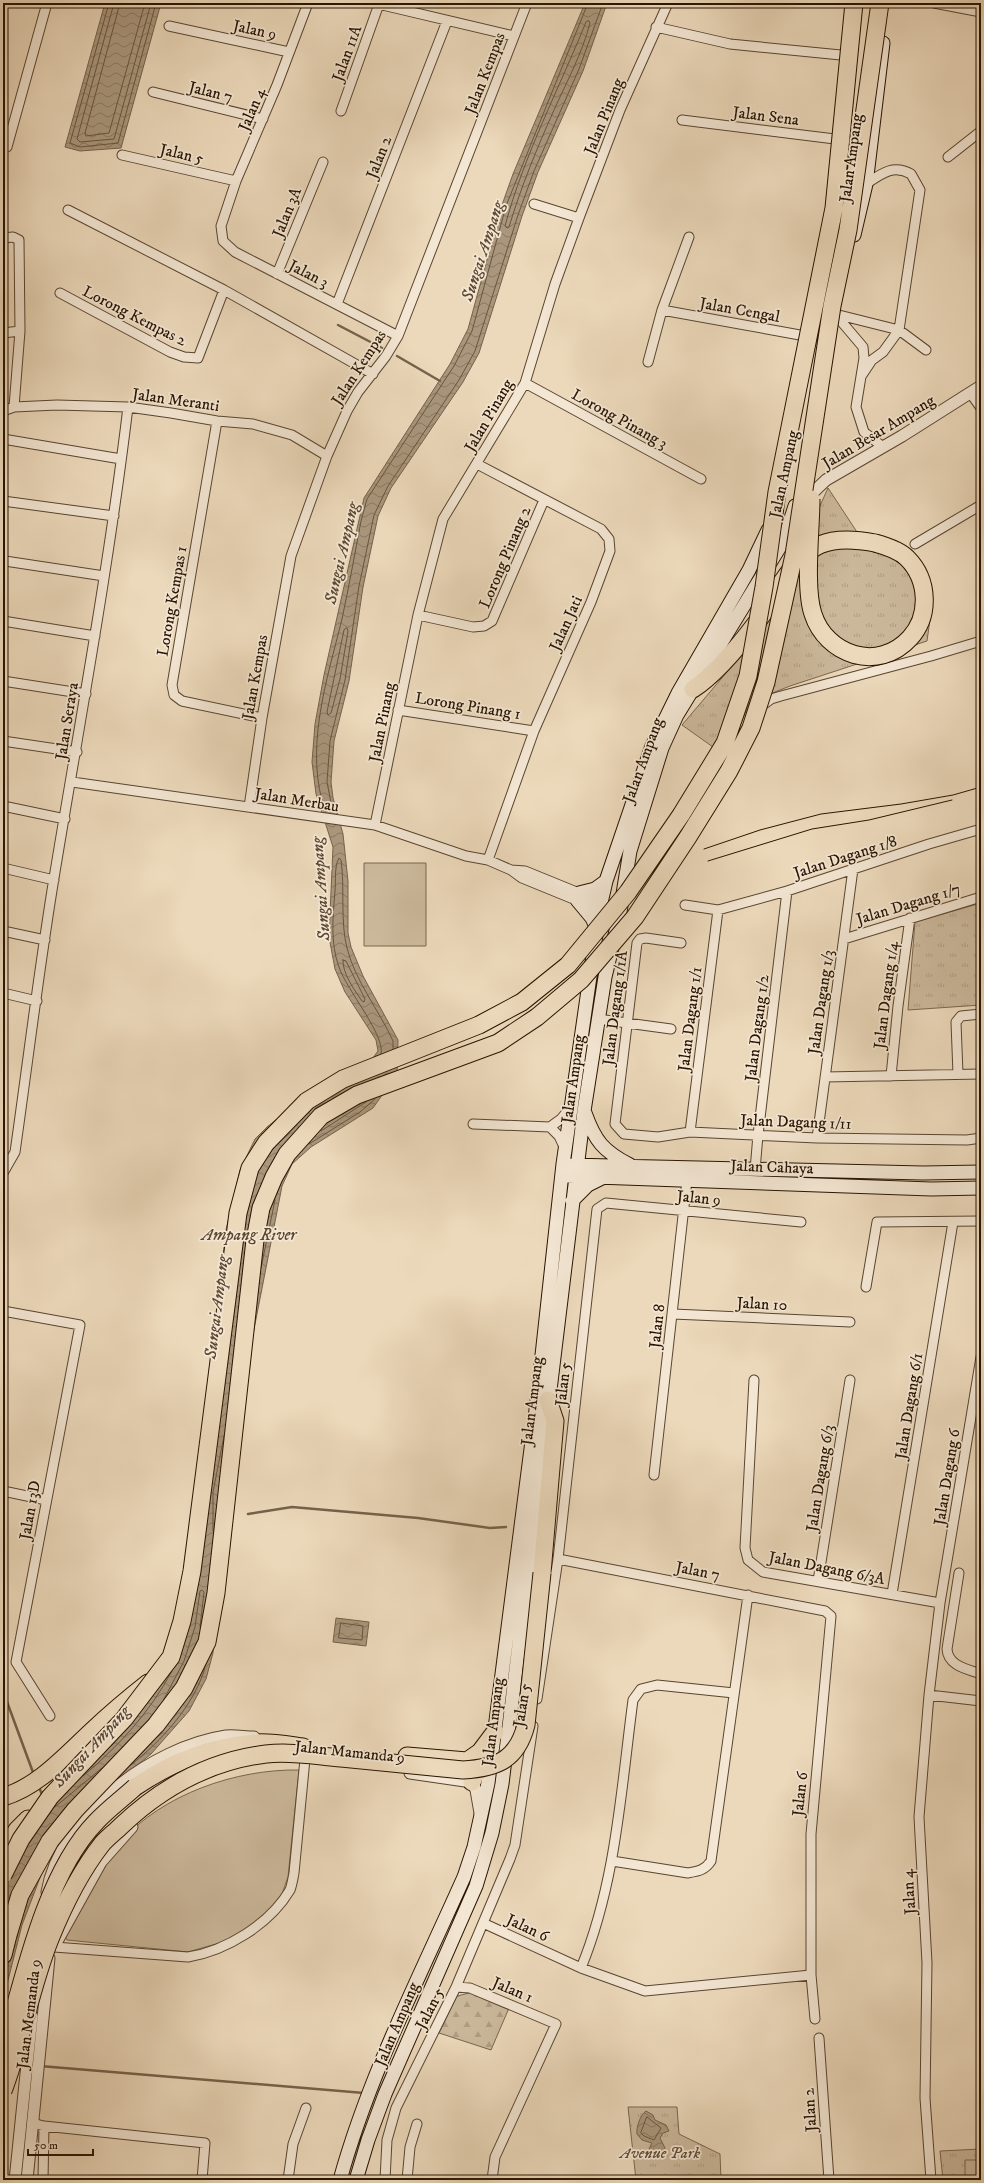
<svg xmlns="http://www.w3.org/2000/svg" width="984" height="2183" font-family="'IM FELL DW Pica',serif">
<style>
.grass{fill:url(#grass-tufts);stroke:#7a664e}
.forest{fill:url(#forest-firs);stroke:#7a664e}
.pitch{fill:#cbb89b;stroke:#7a664e}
.water{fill:url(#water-waves);stroke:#75624b}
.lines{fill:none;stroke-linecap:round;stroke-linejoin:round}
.shore{stroke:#68553e;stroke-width:1}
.stream{stroke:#75624b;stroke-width:2.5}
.minor-casing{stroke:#594530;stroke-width:11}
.tertiary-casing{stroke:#594530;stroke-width:13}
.secondary-casing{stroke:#281401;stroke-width:15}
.motorway-casing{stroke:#281401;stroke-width:19}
.minor{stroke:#f3e6d3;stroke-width:9}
.tertiary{stroke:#f3e6d3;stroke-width:11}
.secondary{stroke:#f3e6d3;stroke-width:13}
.motorway{stroke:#ecd9bb;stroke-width:17}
.tram{stroke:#281401;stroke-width:1}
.motorway-bridge-casing{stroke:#281401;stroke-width:19;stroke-linecap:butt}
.motorway-bridge{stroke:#ecd9bb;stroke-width:17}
.labels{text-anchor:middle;stroke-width:3.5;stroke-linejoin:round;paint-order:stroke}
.street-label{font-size:16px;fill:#281401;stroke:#f3e6d3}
.park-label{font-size:16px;font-style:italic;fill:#614d37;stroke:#f3e6d3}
.water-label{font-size:17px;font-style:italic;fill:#5c4832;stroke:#f3e6d3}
</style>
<defs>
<pattern id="grass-tufts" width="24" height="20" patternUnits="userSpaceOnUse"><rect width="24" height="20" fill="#cbb89b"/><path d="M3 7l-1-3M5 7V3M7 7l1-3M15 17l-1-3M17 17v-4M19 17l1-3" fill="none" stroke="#ae9d84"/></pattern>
<pattern id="forest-firs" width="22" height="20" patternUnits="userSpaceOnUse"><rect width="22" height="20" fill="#cbb89b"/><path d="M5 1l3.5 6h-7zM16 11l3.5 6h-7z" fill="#ae9d84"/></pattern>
<pattern id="water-waves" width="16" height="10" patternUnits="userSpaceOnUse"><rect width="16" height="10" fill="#a9967c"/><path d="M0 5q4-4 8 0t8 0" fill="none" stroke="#8a7963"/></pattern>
</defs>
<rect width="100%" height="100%" fill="#ecd9bb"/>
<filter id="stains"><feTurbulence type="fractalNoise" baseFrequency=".005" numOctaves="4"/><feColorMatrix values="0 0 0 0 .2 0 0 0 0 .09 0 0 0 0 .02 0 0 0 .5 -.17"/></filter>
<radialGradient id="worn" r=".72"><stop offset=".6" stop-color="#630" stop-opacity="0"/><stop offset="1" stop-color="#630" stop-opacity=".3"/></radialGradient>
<path class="grass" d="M828 488 857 532 897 545 931 612 927 641 790 686 750 702 727 757 682 725 766 626Z
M981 903V1005L908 1010 915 922Z
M628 2107H677L679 2134 720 2154 721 2180H636Z
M981 2149V2180H943L940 2151Z"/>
<path class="forest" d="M473 1992 509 2008 491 2050 439 2033 457 1996Z"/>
<path class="pitch" d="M364 863H426V946H364Z
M299 1770 288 1877 282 1894 271 1909 248 1929 223 1942 188 1952 67 1940 65 1937C74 1912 88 1891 103 1868 109 1860 113 1850 120 1842 163 1794 236 1769 299 1770Z
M965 2160H981V2180H965Z"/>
<path class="water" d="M105 3H161L121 148 80 151 65 147Z
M585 3H607L583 71 538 172 522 216 479 353 463 382 391 488 378 516 363 587 349 681 334 741 331 782 333 798 343 834 348 881V933L351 947 363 976 398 1040 397 1074 373 1108 311 1147 292 1164 282 1186 222 1493 213 1653 206 1679 189 1711 151 1754 91 1803 57 1841 41 1875 22 1925 3 2000V1849L170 1657 186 1584 226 1230 240 1170 255 1139 267 1127 293 1106 370 1062 378 1051 376 1040 345 992 335 969 329 937 333 847 316 794 312 762 315 724 324 675 364 498 450 364 468 329 502 205 513 174Z
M336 1618 369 1622 366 1646 333 1642Z
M646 2111 653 2115 655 2120 666 2125 669 2131 663 2133 660 2138 665 2148 660 2156 651 2155 649 2149 652 2143 642 2140 637 2134C636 2128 640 2115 646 2111Z"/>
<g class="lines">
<path class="shore" d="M109 3 70 143 80 147 118 143 156 3
M114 3 77 139 80 142 114 139 151 3
M120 3 85 133 86 136 109 133 145 3
M589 21 590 23C582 54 567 81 554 110 537 148 521 187 509 227L507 228 505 226C524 155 559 89 586 22Z
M347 628 348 631 340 679 331 713 328 715 327 712 344 630Z
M326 813C303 751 327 680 342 619 349 586 355 553 361 521L367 499 454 366 472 331 506 206 588 3
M333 813 327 782 330 741 345 680 359 586 374 515 388 486 459 380 475 351 518 215 534 171 579 69 603 3
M343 960 346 961 365 999 364 1002 362 1001C355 991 342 973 343 960Z
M381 1054C386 1036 346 989 339 967 330 943 333 916 335 891 336 882 334 866 339 858L341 860C345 888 340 921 347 948 355 981 379 1010 393 1041V1049
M321 1131 366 1102
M309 1144 360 1112 375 1099
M261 1268 275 1200
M213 1531V1492L224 1436
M341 1623 363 1626 362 1640 339 1638Z
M164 1699 184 1661 195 1627 200 1591 202 1590 204 1592 200 1627
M131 1765C162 1740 193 1707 205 1668
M83 1776C119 1746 150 1712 172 1671
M55 1807 102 1768
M647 2117 661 2128 654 2140 644 2136 641 2133Z"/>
<path class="stream" d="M338 325 382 348
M397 356 440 381
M248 1514 292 1507 418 1518 490 1528 506 1527
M3 1691 34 1775
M39 1787 43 1797
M40 2066 364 2093"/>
<defs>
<path id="minor" d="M308 3 277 85 236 181 221 226 223 241 235 252 398 336
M374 3 514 36
M934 3 981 12
M169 26 289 52
M656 27 730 44 851 56
M153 92 263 119
M341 111 379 4
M682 120 843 140
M7 147 47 3
M122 155 236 181
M948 157 981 131
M534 204 579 218
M68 210 224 290 373 374
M3 238 13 237 19 240 20 331 14 407
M277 274 323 162
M60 293 170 352 184 357 198 358 224 290
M337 304 447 21
M662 310 811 337
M835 314 863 347 864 358 856 407 864 432 883 447
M835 314 899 330 926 350
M3 333 20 331
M648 362 662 310 689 237
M862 375 872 360 883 352 899 330 920 190 911 174C894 164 882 173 866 184
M525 383 701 479
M971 394 981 408
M3 411 14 407 57 405 128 407 171 413 217 421 253 424 292 435 327 456
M217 421 172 685 174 695 182 701 262 718
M3 439 121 459
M477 464 601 529 609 539 610 551 591 602 534 731 488 860
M3 501 114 516
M915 544 981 505
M5 561 104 576
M418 615 473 627 484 626 492 621 544 500
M3 621 95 636
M3 681 86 694
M760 707 771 699 781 696 931 656 981 641
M398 710 534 731
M3 741 77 752
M72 782 375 825 466 856 488 860 511 870 522 878 593 907H600
M3 806 65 819
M249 807 262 718 291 556 327 456 347 411 358 392 386 356 398 336 527 3
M375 825 418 615 443 519 525 383 555 284 579 218 620 110 668 3
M3 868 54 880
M511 870 525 871 579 893 596 900 600 907
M685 905 718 910 787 891 929 844 981 829
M3 931 45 940
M844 939 981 897
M681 943 646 938 640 939 637 943 615 1124 624 1134 658 1137 690 1132 817 1138 967 1140 981 1138
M3 993 37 1001
M598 1019 671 1029
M958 1074 956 1022 961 1016 981 1014
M891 1076 898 1006 910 918
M825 1077 981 1074
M473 1124 550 1127 559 1136 565 1149
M550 1127 561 1119 571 1107
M690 1132 718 910
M817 1138 853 869
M755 1170 758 1135 787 891
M3 1173 15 1152C28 1061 39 969 54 878 80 721 109 565 128 407
M866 1287 877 1222 981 1221
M3 1311 80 1325 16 1662 50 1716
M673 1314 850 1322
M754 1380 745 1548 748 1560 763 1572 940 1603
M654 1475 687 1180
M3 1491 46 1500
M558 1559 825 1611 831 1616 811 1834V1975L815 2019
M959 1573 947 1649C948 1666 967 1669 981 1674
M818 1581 850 1380
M892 1594 953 1222
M929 1695 981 1701
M537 1699 558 1559 597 1209 606 1203 801 1222
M612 1861 688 1873C699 1871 705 1870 711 1861L748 1595
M483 1923 581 1968 645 1991 811 1975
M54 1947 188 1957C226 1951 270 1924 290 1890 292 1885 293 1878 294 1873L305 1759
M581 1968C616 1883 621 1790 633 1700L641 1689 657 1685 734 1693
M456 1987 470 1988 556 2024 495 2157 492 2180
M819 2038 829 2180
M32 2123 44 2126 205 2143 202 2180
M43 2180 44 2126
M288 2180 293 2144 306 2108
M385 2180 387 2140 396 2108 456 1987 510 1859 515 1845 533 1726
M407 2180 410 2147 417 2124
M931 2180 925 2098 927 1963 919 1817 929 1695 940 1603 981 1357"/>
<path id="tertiary" d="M804 501 826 480 902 436 981 386
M410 1773 472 1782 476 1790 480 1813
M47 1892C60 1816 152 1747 226 1736 235 1735 245 1737 254 1737
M56 1943 101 1862 132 1827
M15 2180 32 2016
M27 2180 49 1958"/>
<path id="secondary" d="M854 235 866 184 883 43
M579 893 595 889 606 881
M577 900 592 918 597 929
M585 1113C595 1141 603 1151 630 1165
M569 1165 923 1173 981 1172
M568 1176 931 1189 981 1188
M572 1201 588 1185 602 1178
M340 2180C369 2075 420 1976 464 1877L474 1847 488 1783 536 1410 563 1164 600 907 606 881 652 746 678 693 749 570 768 530
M356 2180 368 2140 385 2094 476 1886 492 1833 502 1784 584 1111 605 977 619 918 630 851 662 748 677 715 784 540 795 506"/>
<path id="motorway" d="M693 689C719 672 747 636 765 611 772 602 776 591 782 582 808 543 828 534 875 543
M542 1573 555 1421 548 1400
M407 1756 467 1761 480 1752 495 1732
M467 1761C473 1768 477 1774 472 1782
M135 1787C174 1761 209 1747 257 1743 271 1742 288 1745 303 1747
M3 1797C38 1787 66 1755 92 1731 110 1714 129 1698 148 1683
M3 1852 17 1830 28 1819
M3 1955 8 1935"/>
</defs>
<use href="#minor" class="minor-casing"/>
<use href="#tertiary" class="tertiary-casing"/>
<use href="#secondary" class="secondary-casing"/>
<use href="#motorway" class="motorway-casing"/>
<use href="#minor" class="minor"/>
<use href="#tertiary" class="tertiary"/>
<use href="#secondary" class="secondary"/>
<use href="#motorway" class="motorway"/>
<path class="tram" d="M704 849 760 830 821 814 901 804 953 795 981 787
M708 861 812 829 869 820 952 800"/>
<defs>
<path id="motorway-bridge" d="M811 499C811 528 804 588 813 614 826 655 878 673 910 638 930 616 929 580 907 558 899 550 886 546 875 543
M3 1875 21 1839 50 1797 124 1719 171 1657 182 1621 192 1571 238 1213 250 1168 266 1143 307 1101 343 1079 479 1025 522 1002 568 965 628 892 681 815 725 743 748 676 764 587 777 492 834 208 854 3
M8 1935 20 1895 50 1841 75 1810 156 1725 184 1688 207 1642 216 1593 255 1240 261 1208 274 1177 287 1154 321 1116 357 1095 498 1043 537 1017 581 980 635 917 688 837 729 771 751 728 766 682 794 555 832 306 848 230 880 3
M3 2051C23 1981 45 1874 96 1822 108 1809 122 1799 135 1787
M3 2091C22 2041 30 1989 50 1939 63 1907 80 1872 102 1844 107 1838 115 1832 121 1826 161 1788 210 1761 266 1754 291 1751 317 1756 341 1758 382 1762 422 1766 463 1770 497 1768 517 1760 526 1725L542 1573"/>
</defs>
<use href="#motorway-bridge" class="motorway-bridge-casing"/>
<use href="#motorway-bridge" class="motorway-bridge"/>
</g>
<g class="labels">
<g class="street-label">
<text transform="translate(255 29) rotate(12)" y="6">Jalan 9</text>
<text transform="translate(346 53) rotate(-70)" y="6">Jalan 11A</text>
<text transform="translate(484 73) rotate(-69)" y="6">Jalan Kempas</text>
<text transform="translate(211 91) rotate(14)" y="6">Jalan 7</text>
<text transform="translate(251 109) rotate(-67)" y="6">Jalan 4</text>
<text transform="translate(766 115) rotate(7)" y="6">Jalan Sena</text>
<text transform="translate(603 116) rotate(-68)" y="6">Jalan Pinang</text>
<text transform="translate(182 153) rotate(13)" y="6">Jalan 5</text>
<text transform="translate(378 157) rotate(-69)" y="6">Jalan 2</text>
<text transform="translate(850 158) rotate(-82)" y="6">Jalan Ampang</text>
<text transform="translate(286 212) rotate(-68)" y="6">Jalan 3A</text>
<text transform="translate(309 273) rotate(27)" y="6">Jalan 3</text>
<text transform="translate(740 309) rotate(10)" y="6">Jalan Cengal</text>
<text transform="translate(135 315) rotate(27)" y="6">Lorong Kempas 2</text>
<text transform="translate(358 367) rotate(-57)" y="6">Jalan Kempas</text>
<text transform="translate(176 399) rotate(8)" y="6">Jalan Meranti</text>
<text transform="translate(488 415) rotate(-60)" y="6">Jalan Pinang</text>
<text transform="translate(620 418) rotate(29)" y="6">Lorong Pinang 3</text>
<text transform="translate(878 431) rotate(-31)" y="6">Jalan Besar Ampang</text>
<text transform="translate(783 474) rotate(-78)" y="6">Jalan Ampang</text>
<text transform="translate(504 557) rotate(-67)" y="6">Lorong Pinang 2</text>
<text transform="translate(171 601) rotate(-80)" y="6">Lorong Kempas 1</text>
<text transform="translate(565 623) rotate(-66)" y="6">Jalan Jati</text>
<text transform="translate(254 677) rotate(-80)" y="6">Jalan Kempas</text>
<text transform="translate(468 705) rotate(9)" y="6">Lorong Pinang 1</text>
<text transform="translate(66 721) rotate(-81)" y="6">Jalan Seraya</text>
<text transform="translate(381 722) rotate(-79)" y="6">Jalan Pinang</text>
<text transform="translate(642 760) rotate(-70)" y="6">Jalan Ampang</text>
<text transform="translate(297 799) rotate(9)" y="6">Jalan Merbau</text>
<text transform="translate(845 856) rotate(-18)" y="6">Jalan Dagang 1/8</text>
<text transform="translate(908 903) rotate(-17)" y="6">Jalan Dagang 1/7</text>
<text transform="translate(885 995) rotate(-83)" y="6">Jalan Dagang 1/4</text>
<text transform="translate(820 1002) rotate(-82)" y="6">Jalan Dagang 1/3</text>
<text transform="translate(614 1008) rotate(-83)" y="6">Jalan Dagang 1/1A</text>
<text transform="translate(689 1019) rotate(-83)" y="6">Jalan Dagang 1/1</text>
<text transform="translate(756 1028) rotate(-83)" y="6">Jalan Dagang 1/2</text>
<text transform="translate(572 1079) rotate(-82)" y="6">Jalan Ampang</text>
<text transform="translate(796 1121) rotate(2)" y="6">Jalan Dagang 1/11</text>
<text transform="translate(772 1166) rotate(2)" y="6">Jalan Cahaya</text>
<text transform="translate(699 1197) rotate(5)" y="6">Jalan 9</text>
<text transform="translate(762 1303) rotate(3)" y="6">Jalan 10</text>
<text transform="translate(656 1326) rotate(-84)" y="6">Jalan 8</text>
<text transform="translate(562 1384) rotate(-84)" y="6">Jalan 5</text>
<text transform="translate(531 1401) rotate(-83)" y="6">Jalan Ampang</text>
<text transform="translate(908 1406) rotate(-81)" y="6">Jalan Dagang 6/1</text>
<text transform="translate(946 1477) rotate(-81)" y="6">Jalan Dagang 6</text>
<text transform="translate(819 1478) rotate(-81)" y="6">Jalan Dagang 6/3</text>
<text transform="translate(29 1510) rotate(-80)" y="6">Jalan 13D</text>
<text transform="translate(827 1567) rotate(11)" y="6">Jalan Dagang 6/3A</text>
<text transform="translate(698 1570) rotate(11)" y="6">Jalan 7</text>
<text transform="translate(521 1705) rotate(-81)" y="6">Jalan 5</text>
<text transform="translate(492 1722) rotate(-83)" y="6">Jalan Ampang</text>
<text transform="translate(350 1751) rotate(6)" y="6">Jalan Mamanda 9</text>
<text transform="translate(799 1794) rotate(-84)" y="6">Jalan 6</text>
<text transform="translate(908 1892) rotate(-94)" y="6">Jalan 4</text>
<text transform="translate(528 1927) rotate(25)" y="6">Jalan 6</text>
<text transform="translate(513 1989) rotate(23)" y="6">Jalan 1</text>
<text transform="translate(429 2008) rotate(-63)" y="6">Jalan 5</text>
<text transform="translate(28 2014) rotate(-83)" y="6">Jalan Memanda 9</text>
<text transform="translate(396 2024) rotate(-67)" y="6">Jalan Ampang</text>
<text transform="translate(809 2110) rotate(-94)" y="6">Jalan 2</text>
</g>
<g class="park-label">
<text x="660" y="2158">Avenue Park</text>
</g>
<g class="water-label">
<text transform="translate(482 251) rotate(-72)" y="6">Sungai Ampang</text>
<text transform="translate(341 553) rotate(-77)" y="6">Sungai Ampang</text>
<text transform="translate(320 889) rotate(-94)" y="6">Sungai Ampang</text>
<text x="249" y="1240">Ampang River</text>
<text transform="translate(216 1307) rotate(-83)" y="6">Sungai Ampang</text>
<text transform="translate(91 1746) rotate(-47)" y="6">Sungai Ampang</text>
</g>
</g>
<rect width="984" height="2183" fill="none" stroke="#ecd9bb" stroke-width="16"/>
<rect x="4" y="4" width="976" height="2175" fill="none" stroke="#281401" stroke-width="2"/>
<rect x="8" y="8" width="968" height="2167" fill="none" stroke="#281401"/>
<path d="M28 2149v6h65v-6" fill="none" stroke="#281401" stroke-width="2"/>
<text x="34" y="2149" font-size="12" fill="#281401" stroke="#f3e6d3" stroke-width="3" paint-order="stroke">50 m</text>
<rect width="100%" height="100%" filter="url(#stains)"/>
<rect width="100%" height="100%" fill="url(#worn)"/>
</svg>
